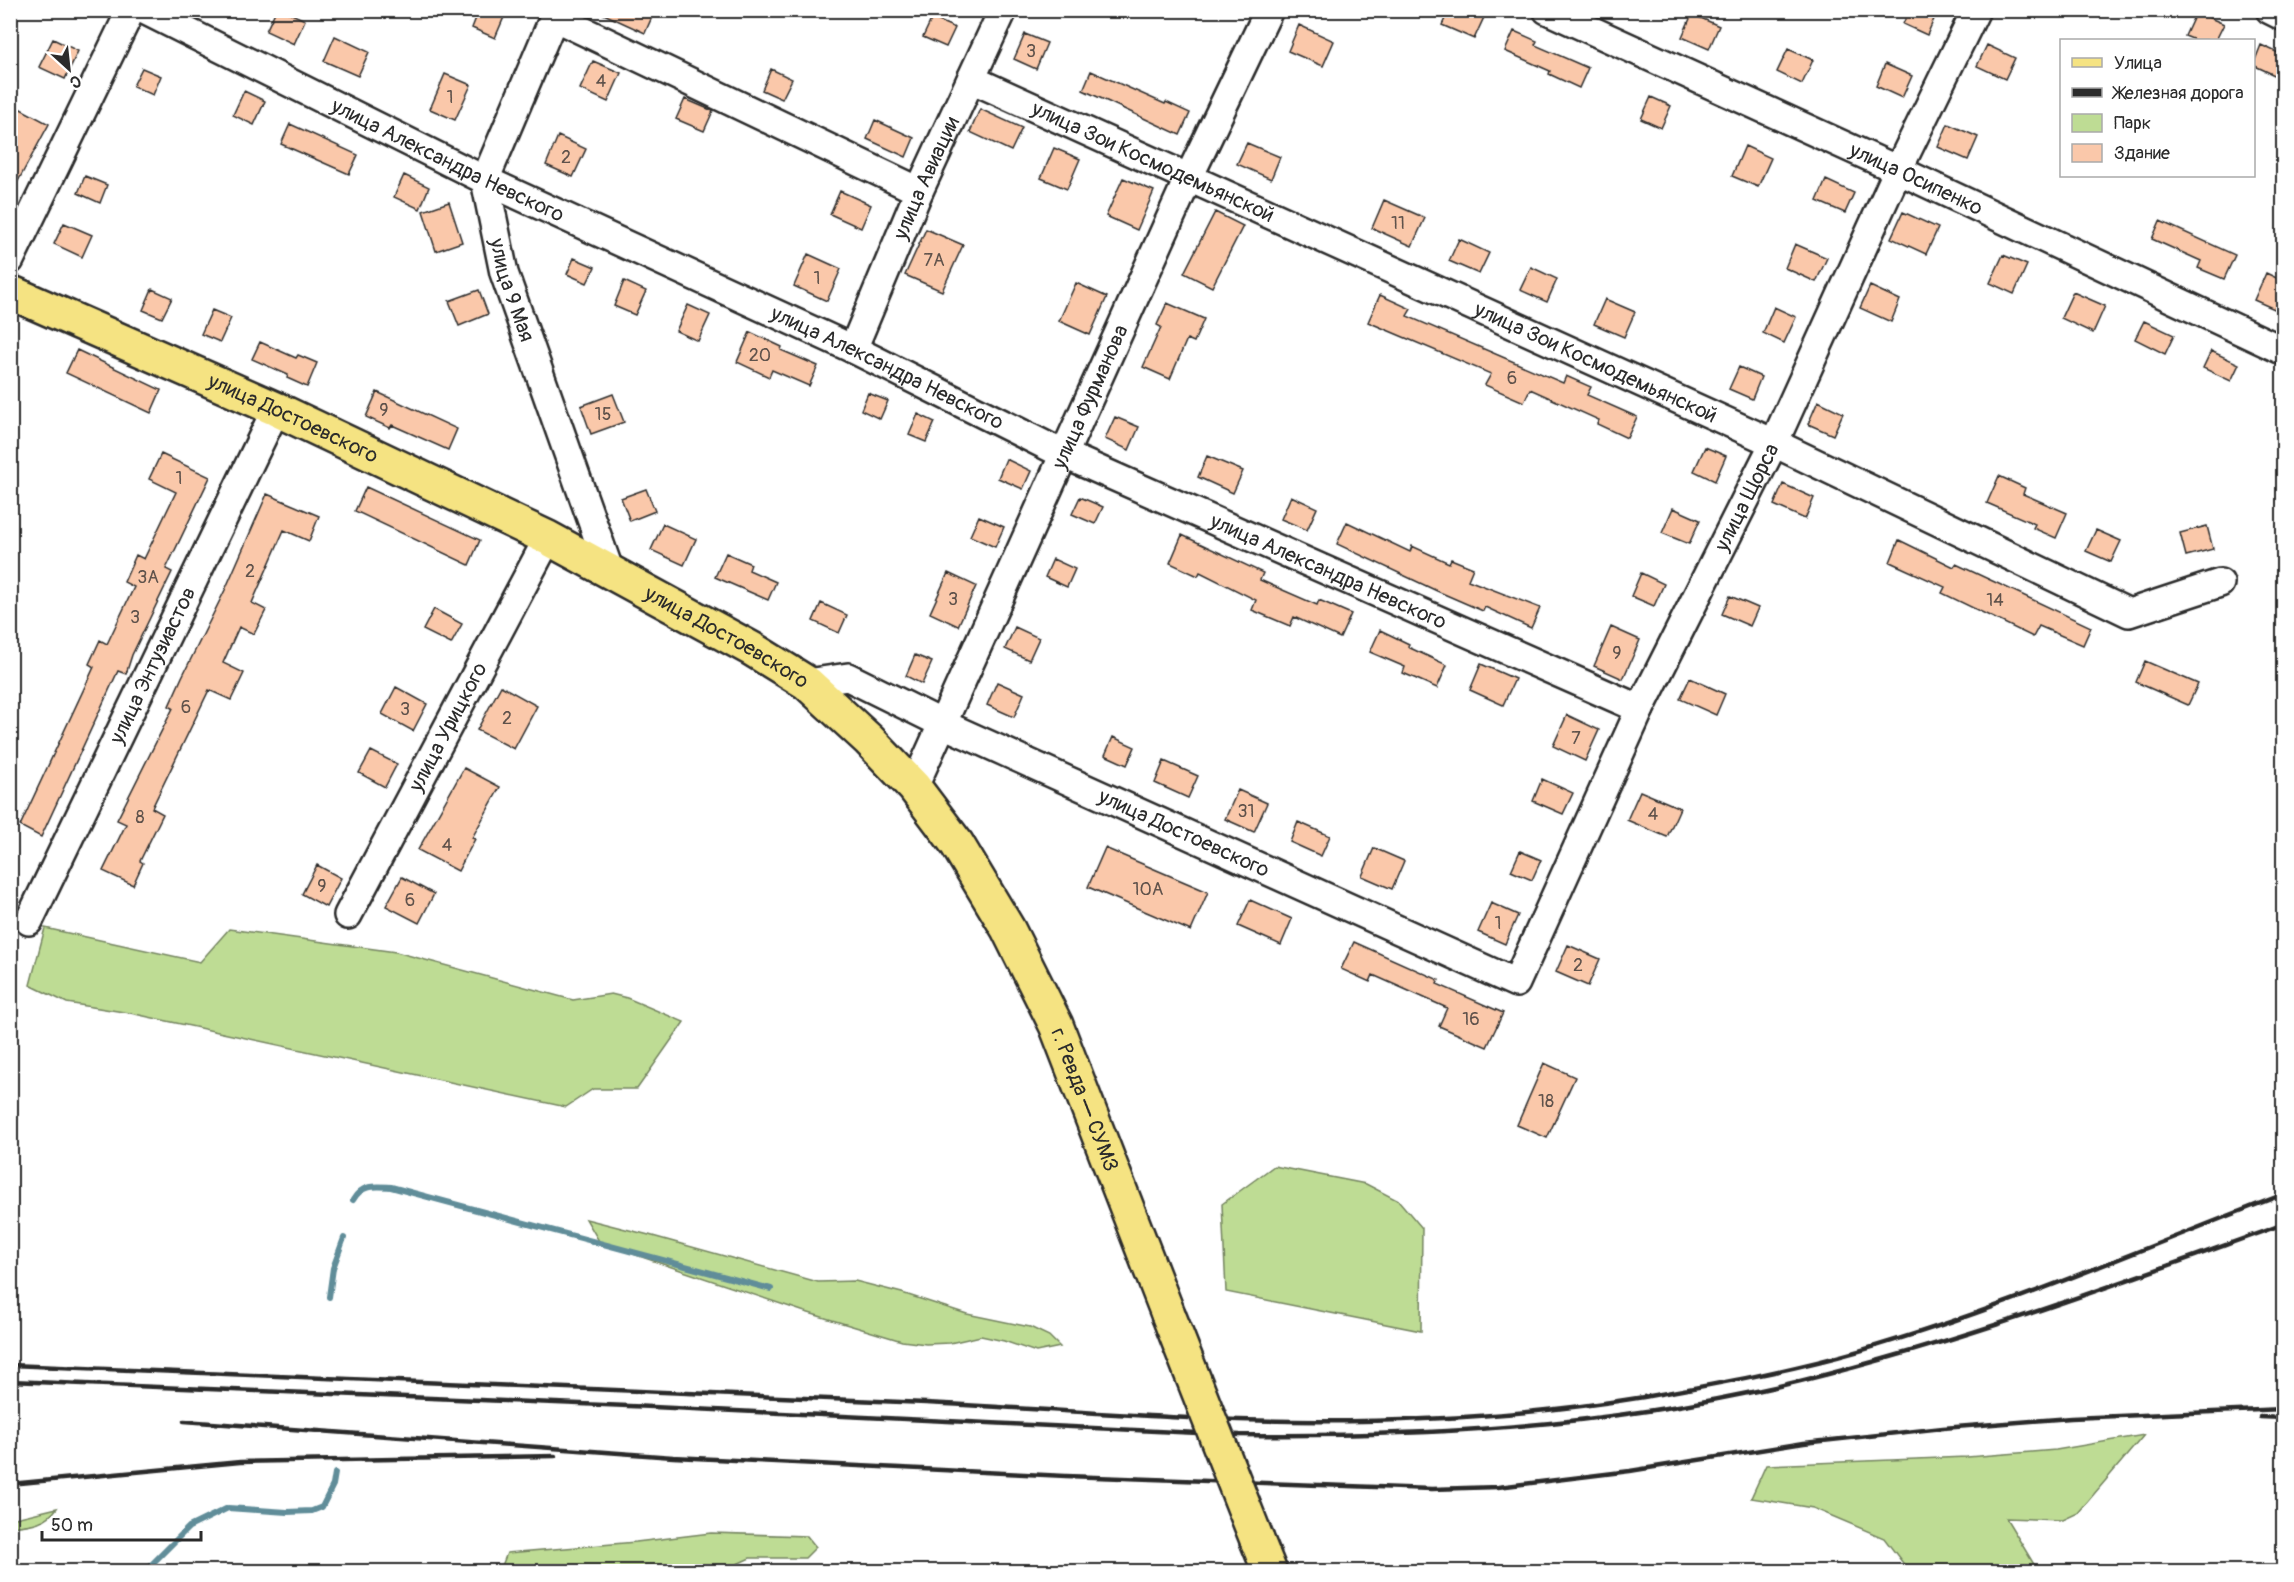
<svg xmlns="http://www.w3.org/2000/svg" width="2294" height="1582" font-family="Pangolin,sans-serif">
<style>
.green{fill:#bedc94;stroke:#748460;stroke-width:1.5}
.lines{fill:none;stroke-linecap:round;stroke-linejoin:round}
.stream{stroke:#608d99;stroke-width:6}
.building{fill:#fac8aa;stroke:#2b2b2b;stroke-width:1.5}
.minor-casing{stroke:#2b2b2b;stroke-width:32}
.major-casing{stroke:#2b2b2b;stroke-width:38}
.minor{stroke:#fff;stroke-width:27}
.major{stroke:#f5e382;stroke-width:33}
.rail{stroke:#2b2b2b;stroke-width:4.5}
.major-bridge-casing{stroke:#2b2b2b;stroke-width:38;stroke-linecap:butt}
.major-bridge{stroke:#f5e382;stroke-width:33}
.labels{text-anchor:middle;stroke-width:4.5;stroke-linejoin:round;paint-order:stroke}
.number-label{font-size:18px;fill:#5f524b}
.street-label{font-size:21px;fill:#2b2b2b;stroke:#fff}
</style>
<rect width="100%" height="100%" fill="#fff"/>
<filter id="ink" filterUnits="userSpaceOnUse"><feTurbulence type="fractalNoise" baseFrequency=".0167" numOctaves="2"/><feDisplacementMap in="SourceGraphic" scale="12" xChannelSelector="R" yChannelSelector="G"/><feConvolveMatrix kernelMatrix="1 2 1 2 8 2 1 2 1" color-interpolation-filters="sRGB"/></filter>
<g filter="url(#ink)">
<path class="green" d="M45 928 200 962 229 929 396 952 573 1000 611 994 627 998 684 1022 637 1089H593L566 1107 130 1013 67 1003 30 985Z
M1274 1166 1366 1184 1399 1201 1422 1228 1421 1331 1226 1292 1222 1204Z
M586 1219 649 1235 818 1282 855 1281 902 1293 967 1314 1030 1327 1049 1336 1060 1347 1036 1352 1004 1341 981 1336 950 1343 926 1344 902 1341 802 1311 600 1243Z
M2144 1435 2078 1513 2063 1520 2006 1518 2038 1571H1909L1884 1538 1813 1508 1751 1498 1766 1465 1967 1457 2056 1450Z
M57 1508C46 1524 29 1525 11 1527V1519Z
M711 1533 807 1536 816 1547 805 1558H750L724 1570 714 1571H500L507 1553 636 1542Z"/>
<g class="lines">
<path class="stream" d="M353 1200C362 1184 375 1186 391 1187L771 1289
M329 1297 333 1268 344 1238
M144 1572 189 1527 228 1508 287 1512 312 1511 322 1507 333 1485 335 1473"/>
</g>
<path class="building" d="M276 10H283L305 20 294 44 266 31Z
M479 10H489L504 17 495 38 472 28Z
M595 10H655L645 33Z
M1449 10H1474L1485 15 1474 39 1442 25Z
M1909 10H1938L1927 35 1903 24Z
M2196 12 2224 24 2216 40H2195L2185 36Z
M1692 14 1719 26 1709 49 1682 37Z
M932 18 955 28 946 47 923 37Z
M1299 25 1334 41 1323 66 1288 51Z
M1514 31 1537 41 1535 45 1588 68 1579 88 1549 74 1550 71 1505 51Z
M1025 34 1047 43 1036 69 1014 59Z
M335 36 369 52 358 76 324 61Z
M53 39 78 51 65 79 39 67Z
M1987 45 2015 58 2005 79 1977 66Z
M2261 45 2283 55V79L2253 65Z
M1788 49 1813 60 1802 84 1777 72Z
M593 61 621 73 608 102 580 89Z
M1885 64 1912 76 1902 98 1876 86Z
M142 68 161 76 153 95 133 86Z
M771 69 792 79 782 99 762 90Z
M1091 71 1165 104 1166 102 1190 113 1180 135 1083 90Z
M445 74 471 85 455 120 430 109Z
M244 91 265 101 254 125 233 115Z
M1651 97 1671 106 1661 128 1641 119Z
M685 99 713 111 704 131 676 119Z
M17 107 49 124 10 196V120Z
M980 109 1022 128 1011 151 970 132Z
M875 120 914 138 906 157 867 139Z
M290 124 358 155 349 174 281 144Z
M1948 124 1978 137 1968 160 1938 147Z
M558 136 586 149 573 177 546 165Z
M1247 143 1280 157 1271 179 1237 164Z
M1745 146 1771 158 1758 187 1732 176Z
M1054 148 1080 159 1067 189 1041 178Z
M404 175 429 187 420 209 394 197Z
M85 176 107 185 100 203 78 193Z
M1123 178 1154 191 1137 230 1106 216Z
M1826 180 1854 193 1845 213 1817 201Z
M840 191 871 205 861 228 830 214Z
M1384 200 1425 218 1412 246 1372 228Z
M449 202 462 242 436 251 423 211Z
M1215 212 1243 226 1212 287 1184 273Z
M1903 212 1938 228 1926 254 1891 238Z
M2160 221 2235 255 2224 279 2198 268 2201 261 2152 239Z
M64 223 92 235 82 257 54 244Z
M926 229 963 245 942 291 905 275Z
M1459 239 1489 253 1479 274 1449 261Z
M1795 244 1827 258 1816 282 1785 268Z
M808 254 841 269 827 301 794 286Z
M2003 255 2027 265 2014 294 1990 283Z
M574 258 595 267 587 283 567 274Z
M1531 267 1557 279 1547 302 1520 290Z
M2266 273 2283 281V300L2279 311 2254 300Z
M624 281 646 291 635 315 614 306Z
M1076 283 1107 297 1090 335 1059 321Z
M1870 286 1900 300 1891 322 1860 308Z
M152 289 172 298 162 318 143 310Z
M479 290 488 314 459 326 449 301Z
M2073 292 2105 306 2093 333 2061 318Z
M1380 295 1411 309 1407 316 1563 383 1566 376 1591 387 1587 395 1637 417 1627 438 1597 424 1599 420 1530 389 1524 402 1485 385 1491 374 1368 322Z
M1605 299 1635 312 1624 337 1594 324Z
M1167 303 1204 319 1194 342 1187 339 1170 379 1143 367 1161 327 1157 325Z
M688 305 710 315 698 341 676 331Z
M1774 307 1796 317 1784 343 1763 333Z
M212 310 231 318 220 342 201 334Z
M2144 321 2174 335 2165 354 2135 339Z
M750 332 782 347 781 350 818 366 809 386 772 370 769 377 737 362Z
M260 342 296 358 298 355 317 363 307 387 287 378 288 375 252 359Z
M77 350 161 390 151 413 66 373Z
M2211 351 2239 364 2231 381 2203 368Z
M1739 367 1761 377 1752 399 1729 389Z
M377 392 457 429 448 450 392 425 390 428 366 417Z
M868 393 888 401 880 419 861 410Z
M613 394 624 422 591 434 581 406Z
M1818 401 1843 413 1833 435 1808 424Z
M918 414 935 422 926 442 909 435Z
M1115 417 1139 427 1129 450 1105 439Z
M1705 447 1726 456 1715 481 1694 471Z
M161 454 210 477 166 569 172 572 132 655 126 674 118 671 41 837 20 826 94 667 89 664 100 640 107 644 134 587 124 582 136 555 144 559 176 492 149 479Z
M1207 456 1243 471 1233 493 1198 477Z
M1006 459 1031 471 1023 489 998 478Z
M1999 476 2025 488 2023 494 2067 513 2056 538 2033 528 2035 524 1987 503Z
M1783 484 1814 498 1805 519 1774 505Z
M366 487 480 540 469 565 355 511Z
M646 489 655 511 630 521 621 498Z
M267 494 319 516 309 541 284 530 252 603 266 610 254 634 239 627 223 663 244 673 231 700 209 690 152 808 163 814 140 861 143 863 133 885 103 871 126 824 117 820 173 708 169 706 182 677 225 590Z
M1291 496 1317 508 1307 530 1281 519Z
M1080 497 1103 507 1095 524 1072 514Z
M1673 508 1700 520 1689 544 1662 533Z
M979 516 1004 527 995 547 970 536Z
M1347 522 1410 552 1412 546 1449 563 1451 559 1473 568 1468 580 1540 608 1531 628 1485 607 1483 611 1437 591 1337 544Z
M663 524 696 539 684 565 651 550Z
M2207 526 2213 549 2186 556 2180 533Z
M2096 530 2121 541 2111 562 2086 551Z
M1182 535 1263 573 1260 580 1317 605 1319 600 1351 614 1340 638 1294 617 1290 626 1252 610 1256 600 1200 572 1198 576 1170 563Z
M1899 540 1954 567 1956 564 2091 627 2083 645 2039 626 2033 637 1942 593 1945 587 1890 562Z
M726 553 751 564 749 570 776 582 768 600 715 577Z
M1053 559 1075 569 1067 587 1045 577Z
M948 573 976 586 958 626 930 613Z
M1641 573 1664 584 1654 606 1631 596Z
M1730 596 1758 608 1750 626 1722 614Z
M821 603 847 615 839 633 813 621Z
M434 609 462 624 451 644 423 630Z
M1015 627 1039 638 1029 660 1005 649Z
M1611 627 1640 640 1623 679 1594 666Z
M1380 630 1409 644 1408 647 1447 665 1437 688 1403 673 1405 667 1370 652Z
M915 655 932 662 922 684 906 676Z
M2145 661 2198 684 2188 705 2136 682Z
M1481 664 1515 679 1503 705 1470 690Z
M1690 678 1725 694 1716 715 1680 699Z
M997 682 1024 694 1014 717 987 705Z
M501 686 537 706 514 749 477 730Z
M396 687 427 704 413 731 382 714Z
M1567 715 1599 730 1585 761 1553 746Z
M1113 737 1135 747 1127 765 1105 755Z
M371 751 397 764 385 787 359 773Z
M1164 761 1198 776 1188 798 1155 783Z
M464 768 500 787 472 838 475 839 458 871 418 850Z
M1542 779 1573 793 1563 814 1533 801Z
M1238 790 1267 803 1254 832 1225 819Z
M1640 791 1680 808 1667 837 1627 820Z
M1298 822 1330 836 1321 856 1290 842Z
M1105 848 1208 892 1191 931 1088 887Z
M1374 848 1404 861 1392 889 1362 876Z
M1520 851 1541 860 1532 880 1511 871Z
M317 865 341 878 326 907 302 894Z
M402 877 434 894 419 923 386 906Z
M1250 900 1292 919 1281 945 1238 926Z
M1491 903 1518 915 1505 944 1478 932Z
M1354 942 1439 980 1437 984 1503 1013 1487 1047 1439 1026 1447 1008 1373 975 1370 982 1341 969Z
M1568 945 1600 959 1588 986 1556 972Z
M1544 1063 1575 1077 1547 1138 1517 1125Z"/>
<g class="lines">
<defs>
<g id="minor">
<path id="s1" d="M144 10 485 180 853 349 1063 454 1640 709"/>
<path id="s2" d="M557 10 485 180 504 273 610 572"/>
<path id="s3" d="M1547 10 1898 170 2284 351"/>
<path d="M2270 10 2284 17"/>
<path d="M554 17 919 191"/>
<path id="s4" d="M971 79 1774 443 2129 613 2220 583"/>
<path d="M10 260 131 10"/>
<path id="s5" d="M853 349 919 191 1003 10"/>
<path id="s6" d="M807 683 848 677 943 724 1516 983 1640 709 1774 443 1898 170 1976 10"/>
<path id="s7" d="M914 787 1188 179 1269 10"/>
<path id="s8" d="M348 915 548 538"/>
<path id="s9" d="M29 921 276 409"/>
</g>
<g id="major">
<path id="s10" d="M10 292 276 409 548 538 752 649 807 683 869 740 914 787 957 844 1008 929 1056 1025 1168 1314"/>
<path d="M1257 1540 1270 1572"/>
</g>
</defs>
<use href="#minor" class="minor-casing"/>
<use href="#major" class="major-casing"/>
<use href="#minor" class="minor"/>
<use href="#major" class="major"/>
<path class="rail" d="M10 1365C316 1380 621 1390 926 1403 1031 1408 1135 1417 1239 1420 1374 1424 1510 1419 1644 1397 1716 1384 1789 1371 1859 1351 2004 1309 2143 1248 2284 1194
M10 1381 653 1407 1240 1435C1419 1437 1600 1427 1775 1387 1949 1347 2116 1284 2284 1224
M2260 1417 2284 1418
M184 1421 673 1457 1066 1476 1432 1489 1498 1487 1630 1471 1804 1443 1943 1428 2071 1418 2284 1409
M10 1484 240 1462 555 1456"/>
<defs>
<path id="major-bridge" d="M1168 1314 1257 1540"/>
</defs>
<use href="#major-bridge" class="major-bridge-casing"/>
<use href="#major-bridge" class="major-bridge"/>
</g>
</g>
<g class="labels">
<g class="number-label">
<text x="1031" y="57">3</text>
<text x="601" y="87">4</text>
<text x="450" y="103">1</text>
<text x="566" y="163">2</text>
<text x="1398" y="229">11</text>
<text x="934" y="266">7А</text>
<text x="817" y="284">1</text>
<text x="760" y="361">20</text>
<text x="1512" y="384">6</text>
<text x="384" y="416">9</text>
<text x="603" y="420">15</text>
<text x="179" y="484">1</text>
<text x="250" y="577">2</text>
<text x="148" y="583">3А</text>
<text x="953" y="605">3</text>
<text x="1995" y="606">14</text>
<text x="135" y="623">3</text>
<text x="1617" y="659">9</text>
<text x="186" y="713">6</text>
<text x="405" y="715">3</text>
<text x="507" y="724">2</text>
<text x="1576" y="744">7</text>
<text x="1246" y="817">31</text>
<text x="1653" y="820">4</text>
<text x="140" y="823">8</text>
<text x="447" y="851">4</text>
<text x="322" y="892">9</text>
<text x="1148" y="895">10А</text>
<text x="410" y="906">6</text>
<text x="1498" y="929">1</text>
<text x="1578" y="971">2</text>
<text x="1471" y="1025">16</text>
<text x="1546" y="1107">18</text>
</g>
<g class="street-label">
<text dy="7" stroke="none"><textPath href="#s1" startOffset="339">улица Александра Невского</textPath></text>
<text dy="7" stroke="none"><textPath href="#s4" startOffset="200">улица Зои Космодемьянской</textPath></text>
<text dy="7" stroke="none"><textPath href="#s5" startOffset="186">улица Авиации</textPath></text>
<text dy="7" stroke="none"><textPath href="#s3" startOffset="406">улица Осипенко</textPath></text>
<text dy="7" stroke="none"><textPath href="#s2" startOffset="298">улица 9 Мая</textPath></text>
<text dy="7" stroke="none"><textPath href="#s4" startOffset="686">улица Зои Космодемьянской</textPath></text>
<text dy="7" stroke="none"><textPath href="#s1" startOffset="825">улица Александра Невского</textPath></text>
<text dy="7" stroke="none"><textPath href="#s7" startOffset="428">улица Фурманова</textPath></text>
<text dy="7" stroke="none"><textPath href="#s10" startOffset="310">улица Достоевского</textPath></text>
<text dy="7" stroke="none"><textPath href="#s6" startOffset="1314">улица Щорса</textPath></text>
<text dy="7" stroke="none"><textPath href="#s1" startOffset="1311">улица Александра Невского</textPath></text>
<text dy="7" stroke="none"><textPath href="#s10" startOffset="796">улица Достоевского</textPath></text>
<text dy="7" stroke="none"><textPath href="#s9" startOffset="284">улица Энтузиастов</textPath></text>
<text dy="7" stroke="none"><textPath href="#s8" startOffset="213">улица Урицкого</textPath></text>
<text dy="7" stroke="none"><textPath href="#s6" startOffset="412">улица Достоевского</textPath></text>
<text dy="7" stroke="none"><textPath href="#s10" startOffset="1396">г. Ревда — СУМЗ</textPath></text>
</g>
</g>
<rect width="2294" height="1582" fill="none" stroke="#fff" stroke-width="36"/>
<rect x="18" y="18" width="2258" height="1546" fill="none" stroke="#2b2b2b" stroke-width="2" filter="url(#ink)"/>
<rect x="2060" y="39" width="195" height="138" fill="#ffffff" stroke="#aaaaaa" stroke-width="1.5"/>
<rect x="2072" y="58" width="30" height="9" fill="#f5e382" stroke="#aaaaaa" stroke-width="1.5"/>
<text x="2114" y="69" font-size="18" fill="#2b2b2b">Улица</text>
<rect x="2072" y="88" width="30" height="9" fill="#2b2b2b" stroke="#aaaaaa" stroke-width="1.5"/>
<text x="2114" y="99" font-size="18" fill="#2b2b2b">Железная дорога</text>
<rect x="2072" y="114" width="30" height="18" fill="#bedc94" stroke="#aaaaaa" stroke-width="1.5"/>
<text x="2114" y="129" font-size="18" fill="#2b2b2b">Парк</text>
<rect x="2072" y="144" width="30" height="18" fill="#fac8aa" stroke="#aaaaaa" stroke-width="1.5"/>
<text x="2114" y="159" font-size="18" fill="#2b2b2b">Здание</text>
<g transform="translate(69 69) rotate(153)" stroke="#ffffff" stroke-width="4.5" paint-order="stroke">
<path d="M0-4.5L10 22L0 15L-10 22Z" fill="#2b2b2b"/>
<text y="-9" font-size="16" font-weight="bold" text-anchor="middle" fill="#2b2b2b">С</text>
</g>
<path d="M42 1531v9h159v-9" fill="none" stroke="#2b2b2b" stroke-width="3"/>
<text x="51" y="1531" font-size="18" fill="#2b2b2b" stroke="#ffffff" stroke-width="4.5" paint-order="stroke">50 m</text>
</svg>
